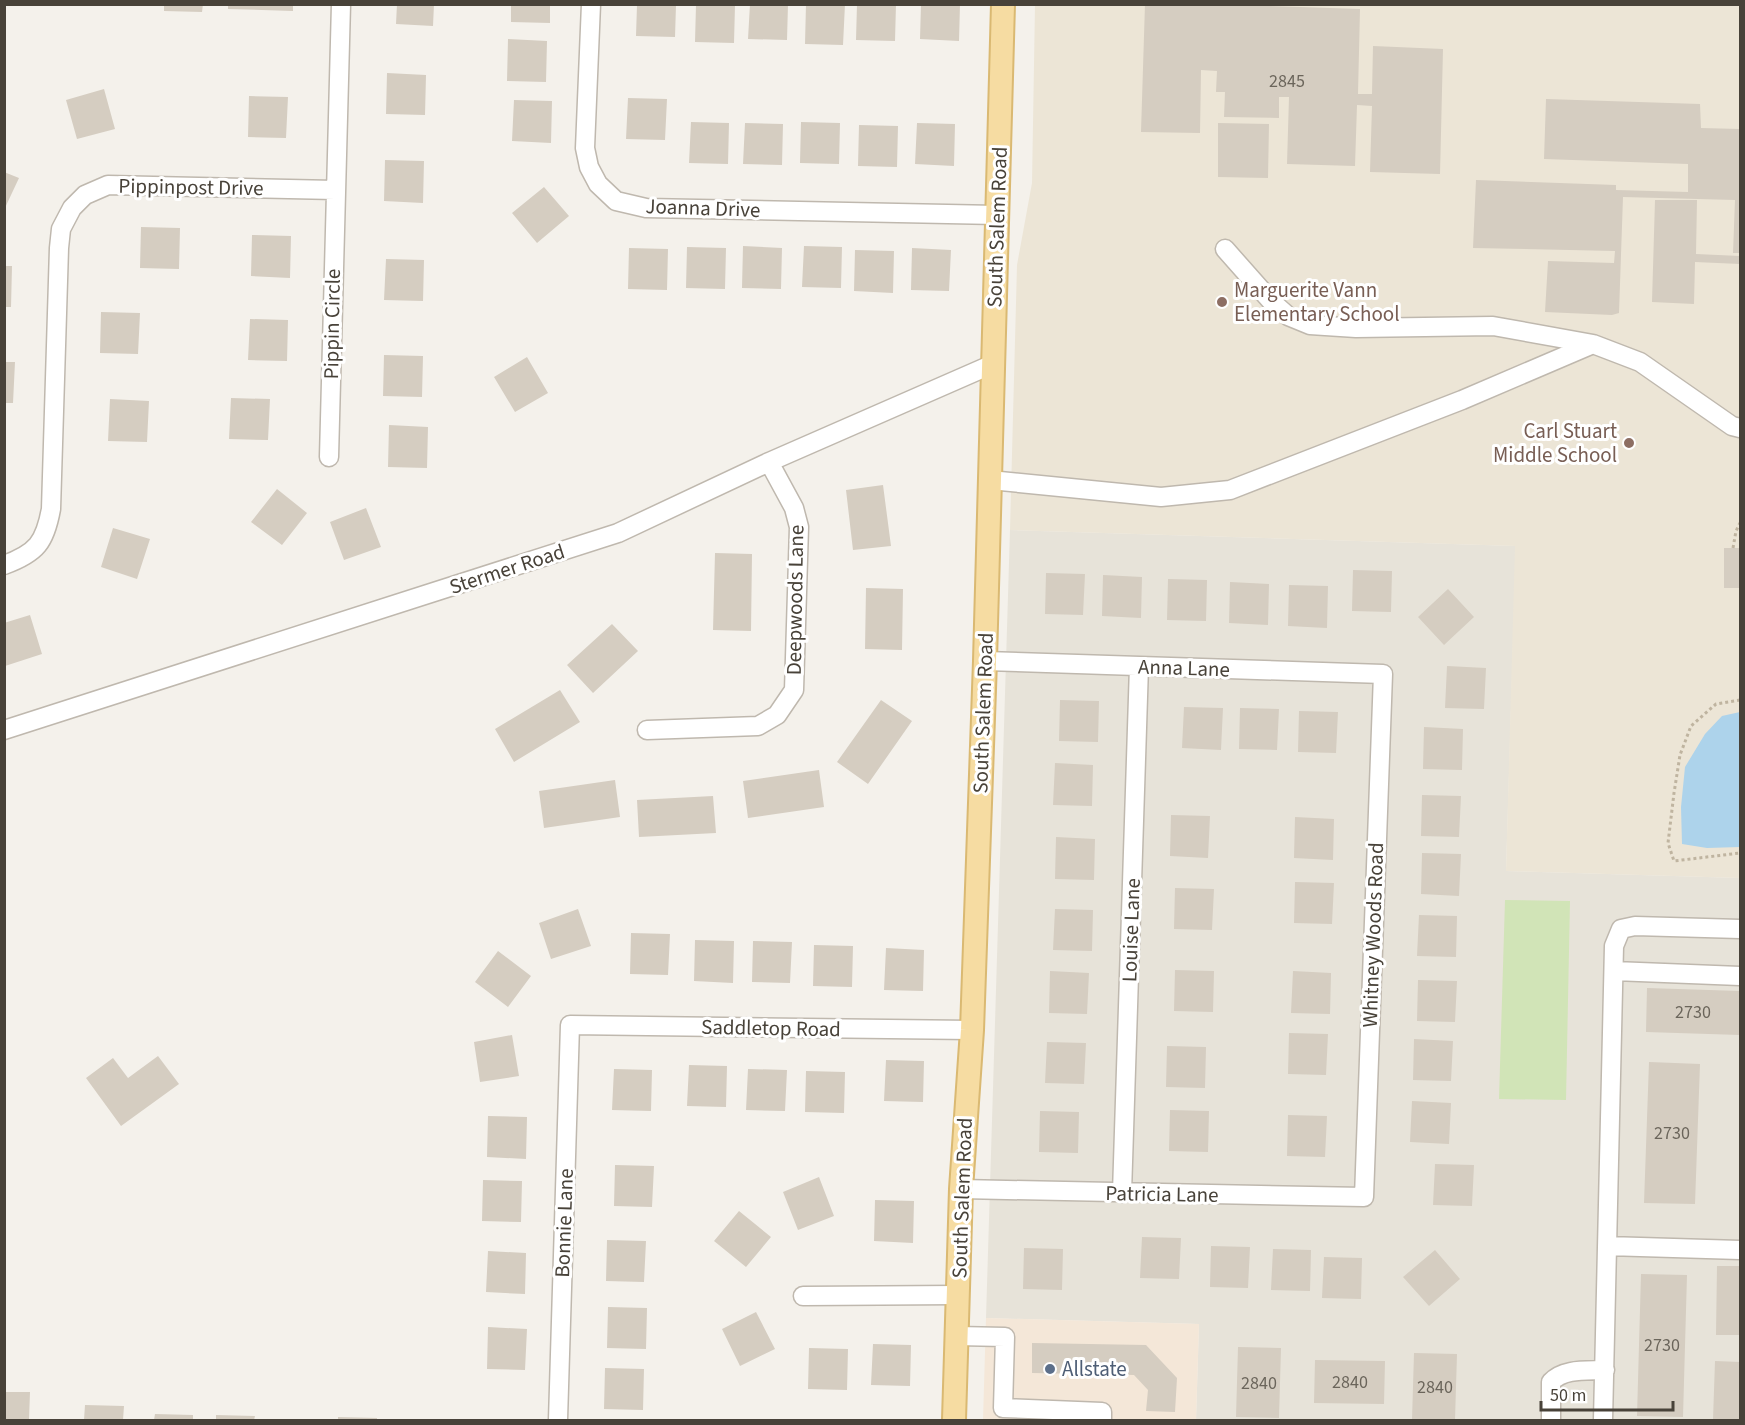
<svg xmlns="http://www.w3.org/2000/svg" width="1745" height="1425" font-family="'Source Sans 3',sans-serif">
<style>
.residential{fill:#e7e3d9}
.commercial{fill:#f4e7d8}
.education{fill:#ece5d6}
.green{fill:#d1e4b7}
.water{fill:#add3eb}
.building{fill:#d5cdc1}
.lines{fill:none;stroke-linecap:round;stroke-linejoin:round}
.minor-casing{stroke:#bfb8ae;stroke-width:21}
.major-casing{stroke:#dab972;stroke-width:26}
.path{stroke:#bfb4a0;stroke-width:3;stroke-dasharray:3 3;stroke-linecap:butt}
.minor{stroke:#fff;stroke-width:18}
.major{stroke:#f6dca2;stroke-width:22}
.education-dot{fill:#8d6e63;stroke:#fff;stroke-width:2}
.service-dot{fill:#5c6f8a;stroke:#fff;stroke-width:2}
.labels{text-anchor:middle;stroke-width:6;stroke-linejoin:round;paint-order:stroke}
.number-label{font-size:18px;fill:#6b655b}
.street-label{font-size:21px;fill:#484239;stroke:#fff}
.education-label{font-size:21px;fill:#785e54;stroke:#fff;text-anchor:start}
.service-label{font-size:21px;fill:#4e5e75;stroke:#fff;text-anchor:start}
</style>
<rect width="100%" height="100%" fill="#f4f1eb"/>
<path class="residential" d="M1010 530 1516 546 1506 871 1740 878V1420H1196L1199 1324 986 1318Z"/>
<path class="commercial" d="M986 1318 1199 1324 1196 1420H983Z"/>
<path class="education" d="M1035 5H1740V878L1506 871 1515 546 1010 530 1017 265 1032 183Z"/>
<path class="green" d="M1505 900 1570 901 1566 1100 1499 1099Z"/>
<path class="water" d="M1740 712V847L1707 848 1682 844 1681 807 1685 767 1705 734 1722 716Z"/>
<path class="building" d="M164 4H203L202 12 164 11Z
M228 4H293V11L228 9Z
M397 4H434L433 26 396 24Z
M511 4H550V23L511 22Z
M750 4H788L787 40 748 39Z
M806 4H845L843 45 805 44Z
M857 4H896L895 41 856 40Z
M921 4H960L959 41 920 39Z
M1145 4H1208L1360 9 1358 94H1372L1373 46 1443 49 1440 174 1370 172 1372 106 1357 105 1355 166 1287 164 1289 97H1279V118L1224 117 1225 92H1216L1217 71 1201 70 1200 133 1141 132Z
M637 5H676L675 37 636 36Z
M696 5H735L734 43 695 42Z
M508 39 547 41 546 82 507 81Z
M387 73 426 75 425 115 386 114Z
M104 89 115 129 77 139 66 100Z
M249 96 288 97 286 138 248 137Z
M628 98 667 99 665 140 626 139Z
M1546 99 1700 104 1701 128 1740 129V253H1733L1735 200 1623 197 1619 313 1612 315 1545 312 1548 261 1614 263 1615 251 1473 248 1476 180 1616 185V190L1688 192V164L1544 159Z
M514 100 552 101 551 143 512 141Z
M691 122 729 123 728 164 689 163Z
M801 122 840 123 839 164 800 163Z
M745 123 783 124 782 165 743 164Z
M917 123 955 124 954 166 915 164Z
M1218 123 1269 124 1268 178 1218 177Z
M859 125 898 126 897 167 858 166Z
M385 160 424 161 423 203 384 201Z
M4 172 19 178 4 210Z
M544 187 569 216 537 243 512 213Z
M1655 200H1697L1696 254 1740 256V264L1695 262 1694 304 1652 302Z
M141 227 180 228 179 269 140 268Z
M252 235 291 236 290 278 251 276Z
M743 246 782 248 781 289 742 288Z
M804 246 842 247 841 288 802 287Z
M687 247 726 248 725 289 686 288Z
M629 248 668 249 667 290 628 289Z
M912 248 951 250 949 291 911 290Z
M855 250 894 251 893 293 854 291Z
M386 259 424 260 423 301 384 300Z
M4 266H12L11 307H4Z
M101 312 140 313 138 354 100 353Z
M250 319 288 320 287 361 248 360Z
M384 355 423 356 422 397 383 396Z
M527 357 548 393 515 412 494 377Z
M4 362H15L13 403H4Z
M231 398 270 399 268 440 229 439Z
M110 399 149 401 147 442 108 441Z
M389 425 428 427 427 468 388 467Z
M883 485 891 546 853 550 846 490Z
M277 489 307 513 282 545 251 522Z
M366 508 381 547 344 560 330 522Z
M113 528 150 539 137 579 101 567Z
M1724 548H1740V588H1724Z
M715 553 752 554 751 631 713 630Z
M1353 570 1392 571 1391 612 1352 611Z
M1046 573 1085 574 1083 615 1045 614Z
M1103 575 1142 577 1141 618 1102 616Z
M1168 579 1207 580 1206 621 1167 620Z
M1230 582 1269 584 1268 625 1229 623Z
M1289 585 1328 586 1327 628 1288 626Z
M866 588 903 589 902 650 865 649Z
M1448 589 1474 617 1444 645 1418 617Z
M30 615 42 654 5 666 4 623Z
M612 624 638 651 593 693 567 665Z
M1447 666 1486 668 1484 709 1445 708Z
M560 690 580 722 514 762 495 729Z
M881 700 912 721 868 784 837 762Z
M1060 700 1099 701 1098 742 1059 741Z
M1184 707 1223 708 1221 750 1182 748Z
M1240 708 1279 709 1277 750 1239 749Z
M1299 711 1338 712 1336 753 1298 752Z
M1424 727 1463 729 1462 770 1423 769Z
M1055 763 1093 765 1092 806 1053 805Z
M819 770 824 807 748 818 743 781Z
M615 780 620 817 544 828 539 791Z
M1422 795 1461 796 1459 837 1421 836Z
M713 796 716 833 639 837 637 800Z
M1171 815 1210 816 1208 858 1170 856Z
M1295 817 1334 819 1333 860 1294 858Z
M1056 837 1095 839 1094 880 1055 879Z
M1422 853 1461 854 1459 896 1421 894Z
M1295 882 1334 883 1332 924 1294 923Z
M1175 888 1214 889 1212 930 1174 929Z
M578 909 591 946 551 959 539 923Z
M1055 909 1093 910 1092 951 1053 950Z
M1419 915 1457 916 1456 957 1417 956Z
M631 933 670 934 668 975 630 974Z
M695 940 734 941 733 983 694 981Z
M753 941 792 942 790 983 752 982Z
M814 945 853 946 852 987 813 986Z
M886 948 924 950 923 991 884 990Z
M498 951 531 976 508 1007 475 982Z
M1175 970 1214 971 1213 1012 1174 1011Z
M1050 971 1089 973 1087 1014 1049 1013Z
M1293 971 1331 973 1330 1014 1291 1013Z
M1418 980 1457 981 1455 1022 1417 1021Z
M1647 988 1740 991V1035L1646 1032Z
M1289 1033 1328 1034 1326 1075 1288 1074Z
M512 1035 519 1076 480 1082 474 1042Z
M1414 1039 1453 1041 1451 1081 1413 1080Z
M1047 1042 1086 1043 1084 1084 1045 1083Z
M1167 1046 1206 1047 1205 1088 1166 1087Z
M158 1056 179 1084 121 1126 86 1078 113 1058 128 1078Z
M886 1060 924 1061 923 1102 884 1101Z
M1649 1062 1700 1064 1695 1204 1644 1203Z
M689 1065 727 1066 726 1107 687 1106Z
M614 1069 652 1070 651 1111 612 1110Z
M748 1069 787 1070 785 1111 746 1110Z
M806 1071 845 1072 844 1113 805 1112Z
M1412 1101 1451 1103 1449 1144 1410 1142Z
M1170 1110 1209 1111 1208 1152 1169 1151Z
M1040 1111 1079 1112 1078 1153 1039 1152Z
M1288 1115 1327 1116 1325 1157 1287 1156Z
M488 1116 527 1117 526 1159 487 1157Z
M1435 1164 1474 1165 1472 1206 1433 1205Z
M615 1165 654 1166 652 1207 614 1206Z
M819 1177 834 1216 798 1230 783 1192Z
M483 1180 522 1181 521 1222 482 1221Z
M875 1200 914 1201 913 1243 874 1241Z
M739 1211 771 1237 746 1267 714 1241Z
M1142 1237 1181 1238 1179 1279 1140 1278Z
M607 1240 646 1241 644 1282 606 1281Z
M1211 1246 1250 1247 1248 1288 1210 1287Z
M1024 1248 1063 1249 1062 1290 1023 1289Z
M1273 1249 1311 1250 1310 1291 1271 1290Z
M1435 1250 1460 1279 1429 1306 1403 1277Z
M488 1251 526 1253 525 1294 486 1292Z
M1324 1257 1362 1258 1361 1299 1322 1298Z
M1717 1266H1740V1335H1716Z
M1641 1274 1687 1275 1683 1417 1637 1416Z
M608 1307 647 1308 646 1349 607 1348Z
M756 1312 775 1349 740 1366 722 1329Z
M488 1327 527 1329 525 1370 487 1369Z
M1032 1343 1146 1345 1177 1378 1175 1412 1146 1411 1148 1390 1134 1375 1032 1373Z
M873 1344 911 1345 910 1386 871 1385Z
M1238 1347 1281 1348 1279 1418 1236 1417Z
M809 1348 848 1349 847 1390 808 1389Z
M1414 1353 1457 1354 1455 1420H1412Z
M1315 1360 1385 1361 1384 1404 1314 1403Z
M1715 1361 1740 1362V1420H1713Z
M605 1368 644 1369 643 1410 604 1409Z
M4 1392H30L29 1420H4Z
M85 1405 124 1406 123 1420H84Z
M155 1414 193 1415V1420H154Z
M216 1415 255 1416 254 1420H216Z
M338 1417 377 1418V1420H338Z"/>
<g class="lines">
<defs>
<path id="minor" d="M591 4 585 148 589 167 598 184 616 201 646 208 997 215
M1225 249 1271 301 1288 316 1310 325 1356 328 1493 326 1593 344 1640 362 1732 426 1740 428
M329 457 341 4
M990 480 1161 497 1230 490 1462 400 1593 344
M4 565C37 553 45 542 51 509L59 248 61 229 72 208 85 195 108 185 335 190
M4 730 618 533 769 462 993 364
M647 730 758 726 777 715 794 690 799 527 794 508 769 462
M1614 971 1740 976
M961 1189 1364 1197 1383 674 985 661
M1122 1193 1139 666
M1607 1246 1740 1250
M803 1296 958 1295
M957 1336 1005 1337 1003 1408 1102 1412V1420
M558 1420 570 1025 972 1030
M1551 1420V1382C1564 1368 1587 1371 1605 1370
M1603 1420 1614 946 1621 929 1635 926 1740 929"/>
<path id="major" d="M954 1420 961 1189 972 1030 985 661 1003 4"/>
</defs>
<use href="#minor" class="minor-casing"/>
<use href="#major" class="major-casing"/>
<path class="path" d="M1733 548 1736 531 1740 523
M1740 700 1716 704 1691 726 1680 755 1674 793 1668 843 1674 861 1740 853"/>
<use href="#minor" class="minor"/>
<use href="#major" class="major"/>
</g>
<g class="education-dot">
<circle cx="1222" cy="302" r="6"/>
<circle cx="1629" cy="443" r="6"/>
</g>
<circle class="service-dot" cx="1050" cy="1369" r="6"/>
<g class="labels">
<g class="number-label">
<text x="1287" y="87">2845</text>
<text x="1693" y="1018">2730</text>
<text x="1672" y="1139">2730</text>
<text x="1662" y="1351">2730</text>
<text x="1350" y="1388">2840</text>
<text x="1259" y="1389">2840</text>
<text x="1435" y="1393">2840</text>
</g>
<g class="street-label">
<text transform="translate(191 187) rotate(1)" y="7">Pippinpost Drive</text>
<text transform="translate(703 208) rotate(2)" y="7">Joanna Drive</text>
<text transform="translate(997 227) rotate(-88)" y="7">South Salem Road</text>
<text transform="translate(332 324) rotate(-89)" y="7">Pippin Circle</text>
<text transform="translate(507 569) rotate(-18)" y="7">Stermer Road</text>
<text transform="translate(795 600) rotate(-89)" y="7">Deepwoods Lane</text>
<text transform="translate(1184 668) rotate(2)" y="7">Anna Lane</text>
<text transform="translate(983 713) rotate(-88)" y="7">South Salem Road</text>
<text transform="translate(1131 930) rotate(-88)" y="7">Louise Lane</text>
<text transform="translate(1373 935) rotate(-88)" y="7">Whitney Woods Road</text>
<text transform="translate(771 1028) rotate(1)" y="7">Saddletop Road</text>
<text transform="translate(1162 1194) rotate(1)" y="7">Patricia Lane</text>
<text transform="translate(962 1198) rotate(-88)" y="7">South Salem Road</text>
<text transform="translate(564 1223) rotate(-88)" y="7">Bonnie Lane</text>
</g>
<g class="education-label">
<text x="1234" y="297">Marguerite Vann<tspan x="1234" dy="24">Elementary School</tspan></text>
<text x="1617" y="438" text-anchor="end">Carl Stuart<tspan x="1617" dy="24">Middle School</tspan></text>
</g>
<g class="service-label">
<text x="1062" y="1376">Allstate</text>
</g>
</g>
<rect width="1745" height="1425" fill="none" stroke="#484239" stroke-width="12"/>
<path d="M1541 1401v9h132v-9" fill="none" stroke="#484239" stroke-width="3"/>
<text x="1550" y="1401" font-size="18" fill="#484239" stroke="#ffffff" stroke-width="4.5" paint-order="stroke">50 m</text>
</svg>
